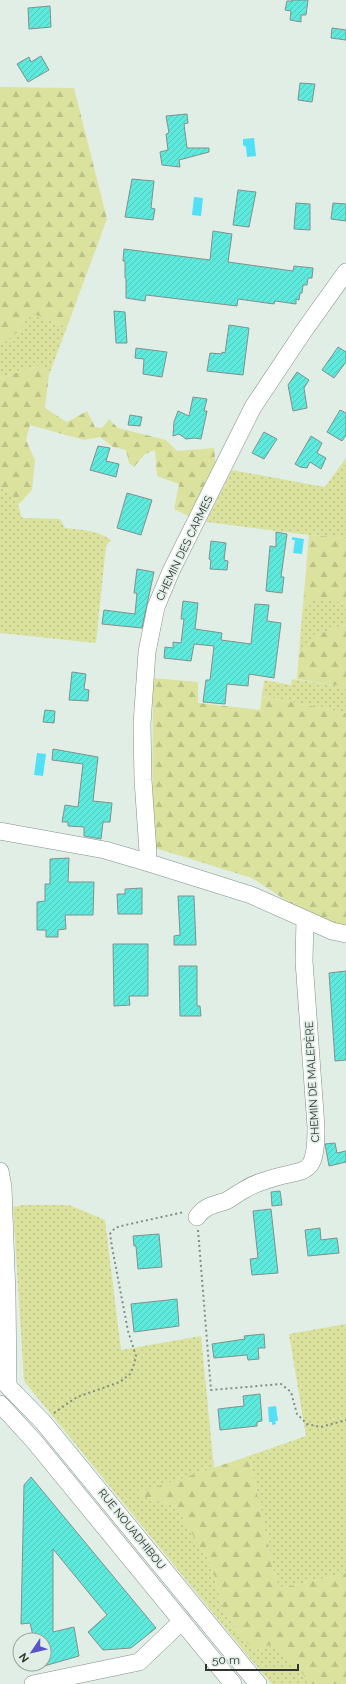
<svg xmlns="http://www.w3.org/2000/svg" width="346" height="1684" font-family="Raleway,sans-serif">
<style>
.grass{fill:url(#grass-dots)}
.forest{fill:url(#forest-firs)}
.water{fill:#52e0f6}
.building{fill:url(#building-hatch);stroke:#82908e}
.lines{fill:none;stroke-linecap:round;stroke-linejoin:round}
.minor-casing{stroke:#838f89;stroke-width:18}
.path{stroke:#848c87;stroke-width:2;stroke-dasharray:2 3;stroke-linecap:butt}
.minor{stroke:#fff;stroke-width:17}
.labels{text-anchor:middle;stroke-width:3.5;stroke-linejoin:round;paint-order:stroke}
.street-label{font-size:11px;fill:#303532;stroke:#e1eee6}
</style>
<defs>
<pattern id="grass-dots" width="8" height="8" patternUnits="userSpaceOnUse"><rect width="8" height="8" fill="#dae29d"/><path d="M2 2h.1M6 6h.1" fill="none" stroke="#bbc288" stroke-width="1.8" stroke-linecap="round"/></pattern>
<pattern id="forest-firs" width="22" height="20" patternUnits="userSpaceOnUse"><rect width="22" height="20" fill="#dae29d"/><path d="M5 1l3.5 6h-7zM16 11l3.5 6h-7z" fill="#bbc288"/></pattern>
<pattern id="building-hatch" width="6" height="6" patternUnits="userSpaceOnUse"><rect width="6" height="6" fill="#5deadc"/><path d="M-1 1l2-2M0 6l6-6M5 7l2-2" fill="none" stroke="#51c9bd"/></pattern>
</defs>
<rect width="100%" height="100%" fill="#e1eee6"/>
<path class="grass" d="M31 313 67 327 49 375 41 365 0 378V345L18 332Z
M346 458V538L309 535 206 522 232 470 325 487Z
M0 488 9 491 18 505 22 518 60 519 65 528C81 530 98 530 111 540L106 546 96 643 0 633Z
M316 598 346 603V624L324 632 299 652 303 605Z
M292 679 346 687V713L262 696 264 680 291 685Z
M23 1205H69L105 1220 121 1350 201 1336 214 1468 136 1494 175 1506 211 1564 225 1615 254 1651 272 1644 296 1665 310 1684H272L243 1650 24 1381 13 1207Z
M346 1324V1573L278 1589 249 1456 306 1436 289 1334Z"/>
<path class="forest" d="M0 87 74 88 107 219 67 327 31 313 18 332 0 345Z
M41 365 49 375 45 408 67 422 87 411 95 427 102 428 109 419 118 428 166 440 177 451 214 448 216 468 192 518 174 509 179 484 157 476 155 450 145 454 134 467 129 463 126 450 113 447 100 437 84 440 30 425 26 440 35 460 32 490 18 505 9 491 0 488V378Z
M309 535 346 538V603L316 598 303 605Z
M346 624V687L297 679 299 652 324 632Z
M153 678 198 682V703L260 710 262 696 346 713V925L319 922 252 878 152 847Z
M249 1456 278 1589 346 1573V1684H310L296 1665 272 1644 254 1651 225 1615 211 1564 175 1506 135 1494Z"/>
<path class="water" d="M254 138 256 156 247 157 246 147 243 145V139Z
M194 197 203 198 201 216 192 215Z
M292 537 304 539 302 554 293 553 295 540H292Z
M37 753 46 754 43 776 34 775Z
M276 1406 278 1421H275L276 1424 272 1425V1422H269L268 1407Z"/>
<path class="building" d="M292 0H308L306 15H301V22L290 20 291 11 285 10 287 1H292Z
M50 6 51 27 29 29 28 8Z
M332 28 346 30V40L331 38Z
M41 56 49 70 28 82 17 64 29 57 31 62Z
M300 83 315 84 312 102 298 100Z
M187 114 188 123 184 124 187 148H209V152L179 160 180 167 162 165 160 152 168 150 166 134 169 133 166 116Z
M132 179 154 181 151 208 155 209 153 220 125 217Z
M238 190 256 192 249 227 233 225Z
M296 203 310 204V230L294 229Z
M333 203 346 204V221L331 219Z
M213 231 232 234 228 262 293 271 294 266 313 268 312 278H308L307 285H303L302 293H300L299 300 296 299V304L275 301 274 304 238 299 237 306 146 295 145 301 126 298V279L125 278V261H123L124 249 210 260Z
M114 311 125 312 127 343H116Z
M229 325 249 328 243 375 207 371 210 353 222 354V352L225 353Z
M338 347 346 352V362L334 378 322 370Z
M136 348 167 352 162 377 143 374 144 359 135 358Z
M297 372 309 380 304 388 307 408 293 411 288 385Z
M193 397 207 399 204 411H207L201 439 194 438 186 439 179 434 173 436 174 422 178 411 189 416Z
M340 410 346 413V435L342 441 327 432Z
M130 415 142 417 140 426 128 425Z
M264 432 277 439 264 459 252 453Z
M311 436 322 443 317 453 326 458 321 469 310 462 307 468 300 467 295 464Z
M98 446 110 448 106 461 119 464 116 477 90 470Z
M127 493 152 500 141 535 117 528Z
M276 532 287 534 281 577H284L282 593 266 591 270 546 276 547Z
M211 541 226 543 224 560 228 561 227 570 210 569 211 560 209 559Z
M137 569 154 572 142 628 102 624 104 610 135 614 137 593H134Z
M183 601 198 603 195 629 222 633 221 640 251 644 255 604 269 605 267 621 281 623 274 678 249 674 248 686 227 684 225 704 203 702 206 680H210L214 646 194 644 191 661 164 658 165 647 173 648V642L181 643 184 619H181Z
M72 672 86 674 84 689 89 690 88 701 69 700Z
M45 710 55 711 54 723 43 722Z
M53 749 98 757 93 801 112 803 110 822H103L101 839 84 836V827L68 826V822H62L65 805 78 807 83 764 52 760Z
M69 858 68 882H94L93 915H65L66 929 58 930V937H46V930H37V902L45 901V884H50V859Z
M142 888V914H118L117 894H125V889Z
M178 896H194L196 945H174V936L180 935Z
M113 944H148V996H129L130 1005 114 1006Z
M179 966H197V1006H200L201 1016H180Z
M346 971V1060L335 1061 329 973Z
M335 1143 337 1153 346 1151V1162L329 1166 325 1144Z
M280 1191 282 1205 272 1206 271 1192Z
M271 1209 278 1273 252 1275 250 1259 258 1258 253 1211Z
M320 1228 321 1240 337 1238 339 1253 308 1256 305 1230Z
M159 1234 162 1267 138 1269 136 1246H134L133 1236Z
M177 1299 179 1326 134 1332 131 1304Z
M264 1334 265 1348H258L259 1359 248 1360 247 1355 214 1358 212 1344 245 1339 244 1336Z
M260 1394 262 1421 257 1422V1426L220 1430 218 1409 244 1406 243 1396Z
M31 1477 156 1628 131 1648 103 1650 88 1632 107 1615 53 1549V1632L74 1627 79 1656 44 1666V1640H34L30 1623 21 1624 24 1485Z"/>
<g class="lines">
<defs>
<path id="minor" d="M0 831 105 850 146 862 251 895 332 931 346 934
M146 862 148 852 143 780 142 724 147 652 156 607 171 571 253 407 303 332 346 272
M0 1171 3 1187 7 1296 8 1385
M197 1217C204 1206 214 1205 226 1201 232 1198 238 1193 244 1190 250 1186 257 1183 264 1181 305 1166 316 1182 316 1127L304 961 305 919
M0 1378 43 1422 258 1684
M0 1404 34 1441 233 1684
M33 1684 139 1662 182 1621"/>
</defs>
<use href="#minor" class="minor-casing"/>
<path class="path" d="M198 1230 211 1390 281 1384 291 1392 297 1414 307 1424 321 1427 346 1420
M54 1413 77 1397 120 1382 130 1374 133 1368 136 1356 128 1331 112 1247 110 1234 115 1228 121 1226 184 1212"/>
<use href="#minor" class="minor"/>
</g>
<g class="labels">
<g class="street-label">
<text transform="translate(184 548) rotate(-64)" y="4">CHEMIN DES CARMES</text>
<text transform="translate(312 1082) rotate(-93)" y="4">CHEMIN DE MALEPÈRE</text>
<text transform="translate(132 1529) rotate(51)" y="4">RUE NOUADHIBOU</text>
</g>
</g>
<g transform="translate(32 1652) rotate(235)"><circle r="19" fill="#e1eee6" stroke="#9aa49e"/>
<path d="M0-3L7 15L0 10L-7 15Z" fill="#5b52ca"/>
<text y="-6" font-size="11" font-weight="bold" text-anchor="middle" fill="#303532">N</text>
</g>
<path d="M206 1664v6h92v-6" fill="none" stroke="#303532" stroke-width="2"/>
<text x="212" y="1664" font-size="12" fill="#303532" stroke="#e1eee6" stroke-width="3" paint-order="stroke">50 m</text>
</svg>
